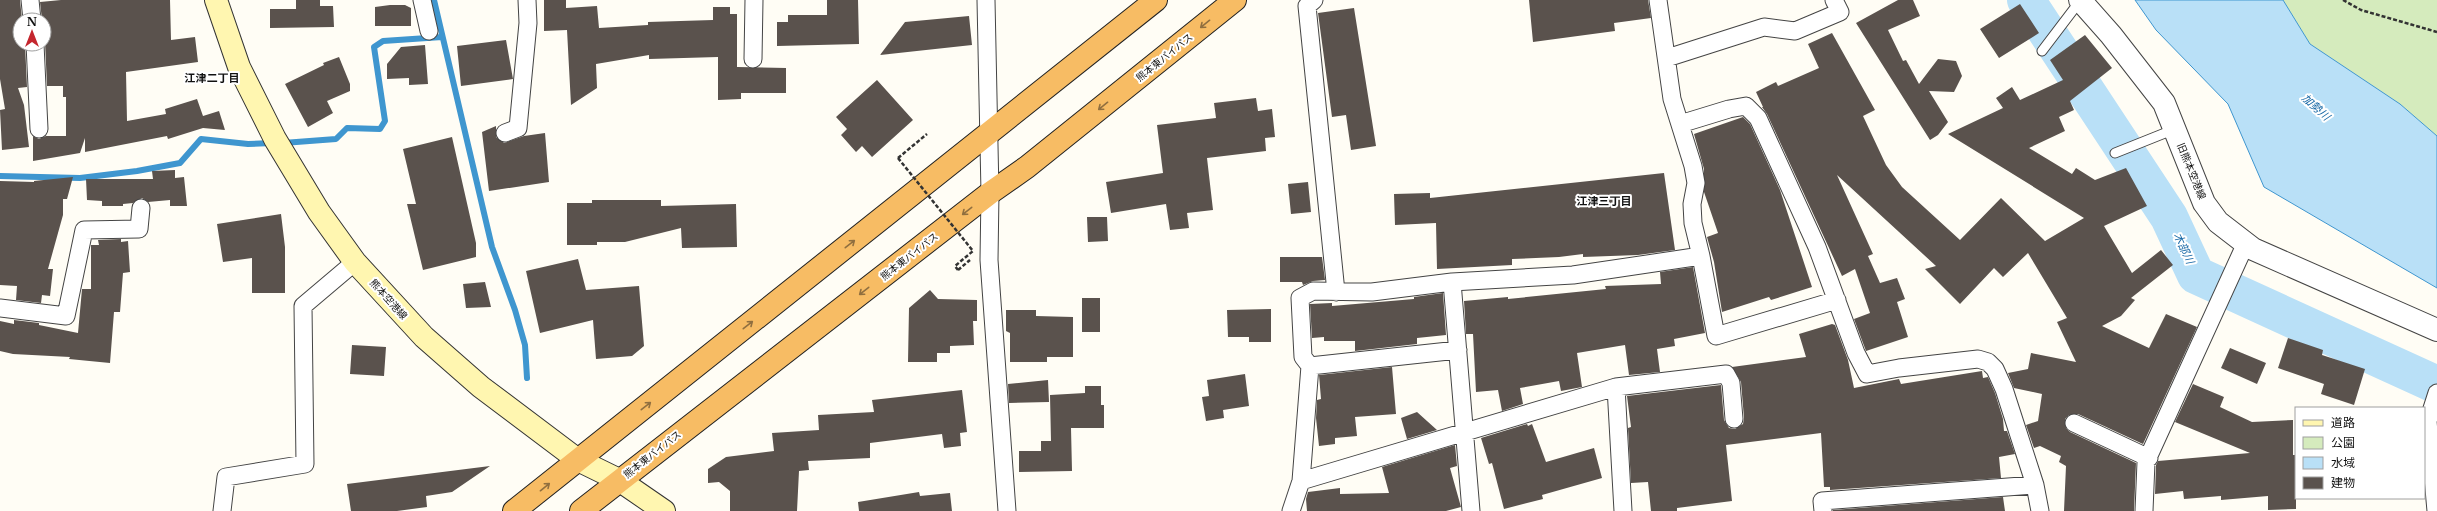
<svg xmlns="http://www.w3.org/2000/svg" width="2437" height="511" font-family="'Libre Baskerville','Noto Sans JP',serif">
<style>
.green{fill:#d5ebbd}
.water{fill:#b9e0f7;stroke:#3f96cf}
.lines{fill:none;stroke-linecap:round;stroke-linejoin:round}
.stream{stroke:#3f96cf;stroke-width:6}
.river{stroke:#b9e0f7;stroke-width:38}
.building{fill:#5a524d}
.service-casing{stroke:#444;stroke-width:11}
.minor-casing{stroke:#444;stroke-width:19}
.tertiary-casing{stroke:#444;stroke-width:24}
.secondary-casing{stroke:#333;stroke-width:24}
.trunk-casing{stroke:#222;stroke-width:24}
.path{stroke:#333;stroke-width:2.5;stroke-dasharray:4 2;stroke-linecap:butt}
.service{stroke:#fff;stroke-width:9}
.minor{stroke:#fff;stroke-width:17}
.tertiary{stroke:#fff;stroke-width:22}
.secondary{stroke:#fff6b0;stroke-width:22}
.trunk{stroke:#f7bc64;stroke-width:22}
.path-bridge{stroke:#333;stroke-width:2.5;stroke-dasharray:4 2;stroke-linecap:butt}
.oneway{stroke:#906f3f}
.labels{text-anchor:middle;stroke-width:4;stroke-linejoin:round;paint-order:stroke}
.street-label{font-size:10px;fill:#111;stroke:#fff}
.neighbourhood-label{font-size:11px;font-weight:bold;fill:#111;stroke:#fff}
.water-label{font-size:11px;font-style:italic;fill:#1768a6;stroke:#fff}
</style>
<rect width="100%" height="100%" fill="#fffdf5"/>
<path class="green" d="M2283 0H2437V136L2400 104 2310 44Z"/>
<path class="water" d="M2135 0H2283L2310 44 2400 104 2437 136V288L2264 187 2228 104 2156 30Z"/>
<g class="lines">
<path class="stream" d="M434 0 492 247 515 310 525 345 527 378
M283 143 336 139 347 128 380 129 385 121 374 47 383 41 442 37
M0 176 80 178 137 171 180 163 201 139 248 144 272 143"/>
<path class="river" d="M2026 0 2169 217 2196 275 2437 385"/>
</g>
<path class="building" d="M0 0H20L22 20H20V44H25L27 87 18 88 24 105 29 147 2 150 0 110 5 109 0 79Z
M61 0H170L171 40 195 37 198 62 126 72 127 121 166 114 165 109 197 99 203 116 219 111 225 130 203 128 168 139 167 136 85 152V138L80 153 33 161V136L39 139 46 136H66V97H63V86H47L44 20H42L40 2Z
M296 0H320V6H333L334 27 270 28V9H296Z
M544 0H566V8L597 6 599 28 648 25V22L713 20V7H730V14H737V67L786 68V93H741V99L718 100V57L649 59V55L596 64 597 88 571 105 567 30 544 31Z
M827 0H858L859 44 777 46V22H788V15H827Z
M1529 0H1648L1651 18 1614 23 1615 31 1533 42Z
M1898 0H1913L1920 16 1888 30 1903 61 1906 60 1919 84 1938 59 1956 61 1962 76 1954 92 1929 91 1948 122 1938 135 1930 140 1856 23Z
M2020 4 2039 33 1999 58 1980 29Z
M390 5H405L411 8V26H375V7Z
M1354 8 1376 146 1351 150 1346 115 1332 117 1318 13Z
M969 16 972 45 880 55 905 22Z
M1832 33 1875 110 1863 116 1886 165 1902 187 1960 240 2001 198 2045 241 2084 218 1948 134 2003 108 1996 98 2012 87 2020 100 2063 80 2050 60 2085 35 2112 68 2070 101 2074 110 2059 117 2065 131 2029 148 2072 174 2076 168 2095 180 2126 168 2147 206 2104 226 2132 273 2161 250 2173 265 2131 298 2135 300 2121 316 2102 326 2149 348 2166 314 2197 327 2143 444 2078 414 2069 415 2065 419 2066 428 2070 432 2136 463 2134 511H2064L2066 466 2059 462 2061 456 2040 446 2034 448 2026 425 2038 421 2042 394 2014 388 2008 373 2028 369 2031 353 2076 362 2057 322 2067 318 2028 253 2003 277 1994 268 1960 304 1925 269 1936 266 1837 175 1873 254 1868 256 1880 283 1897 278 1905 299 1897 302 1908 337 1866 351 1854 319 1870 313 1855 269 1842 276 1767 114 1762 107H1763L1756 92 1776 82 1778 86 1819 68 1808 44Z
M506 40 513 79 461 86 457 46Z
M425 45 428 84 409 85V78L387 79V64L401 47Z
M339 57 350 84V91L327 101 333 113 308 127 285 84 324 65 323 63Z
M877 80 913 120 872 157 862 146 856 152 841 135 847 129 836 117Z
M1256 98 1258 111 1272 109 1275 137 1265 138 1266 151 1207 158 1213 210 1187 213 1189 228 1170 230 1166 204 1111 213 1106 182 1163 173 1157 125 1216 118 1214 103Z
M1743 117 1750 124 1780 190 1812 287 1771 300 1769 297 1722 312 1714 262 1707 237 1718 233 1704 192V169L1694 134Z
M496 126V137L504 143 524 136 545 133 549 182 489 191 482 132Z
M452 137 476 243V257L423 270 407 204H416L403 149Z
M175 170V178L184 177 187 206H170V200L148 202 142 198 133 203 123 204V206H102V201L87 200 86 179H153L152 171Z
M1664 173 1675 250 1638 255 1583 257V254L1559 257 1512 259V265L1437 269 1436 223 1395 225 1394 194 1430 193V198Z
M73 177 67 199H63V215L48 269H53L50 296 42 295 41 303 16 300 17 286 0 285V181L34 182V181Z
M1308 182 1311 212 1291 214 1288 184Z
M592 200H661V206L736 204 737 247 682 248 681 228 625 242H597V245H567V203H592Z
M281 214 285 247V293H252V258L223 262 217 224Z
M1087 217H1107L1108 241 1088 242Z
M121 239V242L128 241 130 272 123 273 120 312H114L110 363 69 359 70 357 13 354 0 351V321L14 324V320L39 323V325L78 333 82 289H91V245H99L98 240Z
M1280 257H1322L1325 280 1313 281 1303 285 1302 282H1280Z
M578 259 586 290 639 286 644 346 632 356 596 359 593 320 540 333 526 271Z
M1693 267 1705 333 1674 339 1675 346 1657 349 1660 372 1629 375 1625 345 1577 353 1582 387 1561 391 1559 381 1520 388 1523 404 1502 411 1498 390 1476 392 1473 334H1466L1464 301 1508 297V299L1606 289 1605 286 1661 284 1660 272Z
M485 282 491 307 466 308 463 284Z
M930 290 938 299 977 300V321H973L974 345 950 346V353H937V362H908L909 308Z
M1443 293 1446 335 1417 338V344L1355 351V341H1324V337L1312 338 1310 304 1332 303V306L1414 299V297Z
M1082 298H1100V332H1082Z
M1271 309V342H1249V337H1228L1227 310Z
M1006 310H1036V316L1073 317V357H1047V362H1010V333L1006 331Z
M1832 324 1835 325 1848 360 1854 388 1899 379 1901 384 1982 371 1983 378 1988 377 1995 393 2003 419 2004 431H2007L2015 454 1999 457 2001 478 1830 490V487H1824L1821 433 1726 445 1732 501 1677 508V511H1651L1648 482 1631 483 1628 428 1631 427 1627 396 1721 385 1724 420 1729 428 1735 429 1743 424 1744 418 1741 382 1732 367 1806 357 1799 334Z
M2288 338 2323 350 2322 355 2365 369 2354 405 2321 394 2324 384 2278 368Z
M352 345 386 347 384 376 350 374Z
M2230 348 2266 363 2257 384 2221 368Z
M1392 367 1396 414 1355 417 1357 436 1335 438V444L1319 446 1316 418 1317 400 1321 399 1319 375Z
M1245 374 1249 406 1223 410 1224 418 1206 421 1202 397 1209 396 1207 380Z
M1048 380 1049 402 1009 403 1008 384Z
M2193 384 2224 397 2220 407 2252 422 2293 420V455H2296V509L2268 510V496L2221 500V496L2184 499 2183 491 2155 494 2156 465 2158 461 2250 453 2175 422Z
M1085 386H1101V405H1104V428H1071L1072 471 1019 472V451H1041V441H1051L1050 395 1085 393Z
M962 390 967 432 960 433 961 446 944 448 942 434 870 443V458L808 461 809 470 799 471 797 511H730V491L719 482 708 483V469L726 457 774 451 772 433 819 430 818 415 874 412 872 400Z
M1417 412 1437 430 1407 439 1401 418Z
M1527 424 1528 426 1532 424 1546 462 1594 448 1602 478 1542 495 1543 499 1504 509 1492 463 1489 464 1481 438Z
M1455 445 1457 466 1450 468 1461 507 1446 511H1307L1306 499 1308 492 1340 488V494L1389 493 1382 467Z
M490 466 452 492 426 496 427 507 397 511H351L347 484Z
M919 492 920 496 950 493 952 511H859L858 502Z
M2003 497 2005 511H1833V510Z"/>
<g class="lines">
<defs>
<path id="service" d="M2042 51 2080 1
M2115 153 2175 129"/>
<path id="minor" d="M30 0 32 20
M422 0 429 31
M986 0 990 193 989 260 1007 511
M1314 0 1307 6 1336 292
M35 44 39 129
M1667 58 1764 27 1795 31 1840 12 1834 0
M753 59 754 0
M1680 124 1729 109 1746 106 1758 118 1817 247 1856 353 1867 374 1899 368 1978 359 1988 362 1995 369 2004 389 2035 485 2040 511
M505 133 518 128 528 23 527 0
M1701 256 1716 336 1837 300
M1452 282 1471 511
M0 308 66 316 84 230 139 229 141 208
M1310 366 1458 350
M1616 387 1726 374 1731 383 1734 419
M2074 423 2149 458
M1301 481 1616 387 1623 511
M222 511 226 477 305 464 303 306 355 262
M1291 511 1301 481 1310 366 1303 357 1300 298 1313 291 1372 292 1452 282 1573 275 1701 256 1693 223 1692 204 1696 183 1693 166 1672 99 1658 0
M1823 511 1822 501 2035 485
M2144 511 2146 462 2246 243
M2436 511 2428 421 2437 393"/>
<path id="tertiary" d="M2080 0 2111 35 2164 103 2204 203 2218 222 2253 249 2437 330"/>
<path id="secondary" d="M216 0 239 67 275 139 319 212 355 262 424 337 481 387 578 460 619 480 664 511"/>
<path id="trunk" d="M514 511 1156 0
M581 511 990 193 1027 167 1235 0"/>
</defs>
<use href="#service" class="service-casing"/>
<use href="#minor" class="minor-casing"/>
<use href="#tertiary" class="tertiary-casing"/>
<use href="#secondary" class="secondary-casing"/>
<use href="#trunk" class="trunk-casing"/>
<path class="path" d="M2343 0 2361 10 2437 32
M898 158 927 134
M958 270 970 260"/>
<use href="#service" class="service"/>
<use href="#minor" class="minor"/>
<use href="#tertiary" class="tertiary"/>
<use href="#secondary" class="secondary"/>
<use href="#trunk" class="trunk"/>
<path class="path-bridge" d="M898 158 973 251 955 266 958 270"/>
</g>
<defs><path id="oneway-shaft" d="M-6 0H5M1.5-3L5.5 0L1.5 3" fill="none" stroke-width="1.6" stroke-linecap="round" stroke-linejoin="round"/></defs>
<g class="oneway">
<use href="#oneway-shaft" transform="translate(1205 24) rotate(141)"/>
<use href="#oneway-shaft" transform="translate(1103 106) rotate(141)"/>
<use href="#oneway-shaft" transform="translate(967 211) rotate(142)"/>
<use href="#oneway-shaft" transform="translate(850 244) rotate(-38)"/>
<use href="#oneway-shaft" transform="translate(864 291) rotate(142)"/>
<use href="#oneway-shaft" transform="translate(748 325) rotate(-38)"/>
<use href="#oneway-shaft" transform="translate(646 406) rotate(-38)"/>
<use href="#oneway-shaft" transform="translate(545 487) rotate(-39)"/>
</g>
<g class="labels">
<g class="street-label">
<text transform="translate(1164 57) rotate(-39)" y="4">熊本東バイパス</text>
<text transform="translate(2192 171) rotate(68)" y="4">旧熊本空港線</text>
<text transform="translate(909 256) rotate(-38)" y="4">熊本東バイパス</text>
<text transform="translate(389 299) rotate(48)" y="4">熊本空港線</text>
<text transform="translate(652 454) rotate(-38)" y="4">熊本東バイパス</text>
</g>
<g class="neighbourhood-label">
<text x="212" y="82">江津二丁目</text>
<text x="1604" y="205">江津三丁目</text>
</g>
<g class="water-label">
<text transform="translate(2316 107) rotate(42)" y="4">加勢川</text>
<text transform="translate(2184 248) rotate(65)" y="4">木部川</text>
</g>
</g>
<rect x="2295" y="407" width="130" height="92" fill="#ffffff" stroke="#a0a0a0"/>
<rect x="2303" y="420" width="20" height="6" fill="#fff6b0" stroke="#a0a0a0"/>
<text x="2331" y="427" font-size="12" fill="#111111">道路</text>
<rect x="2303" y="437" width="20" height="12" fill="#d5ebbd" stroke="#a0a0a0"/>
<text x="2331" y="447" font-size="12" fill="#111111">公園</text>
<rect x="2303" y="457" width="20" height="12" fill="#b9e0f7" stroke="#a0a0a0"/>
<text x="2331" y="467" font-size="12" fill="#111111">水域</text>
<rect x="2303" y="477" width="20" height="12" fill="#5a524d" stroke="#a0a0a0"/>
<text x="2331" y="487" font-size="12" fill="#111111">建物</text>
<g transform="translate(32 32)"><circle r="19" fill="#ffffff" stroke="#a0a0a0"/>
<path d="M0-3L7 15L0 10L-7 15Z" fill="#c4262e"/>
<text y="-6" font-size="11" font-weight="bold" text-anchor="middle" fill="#111111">N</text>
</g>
</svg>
